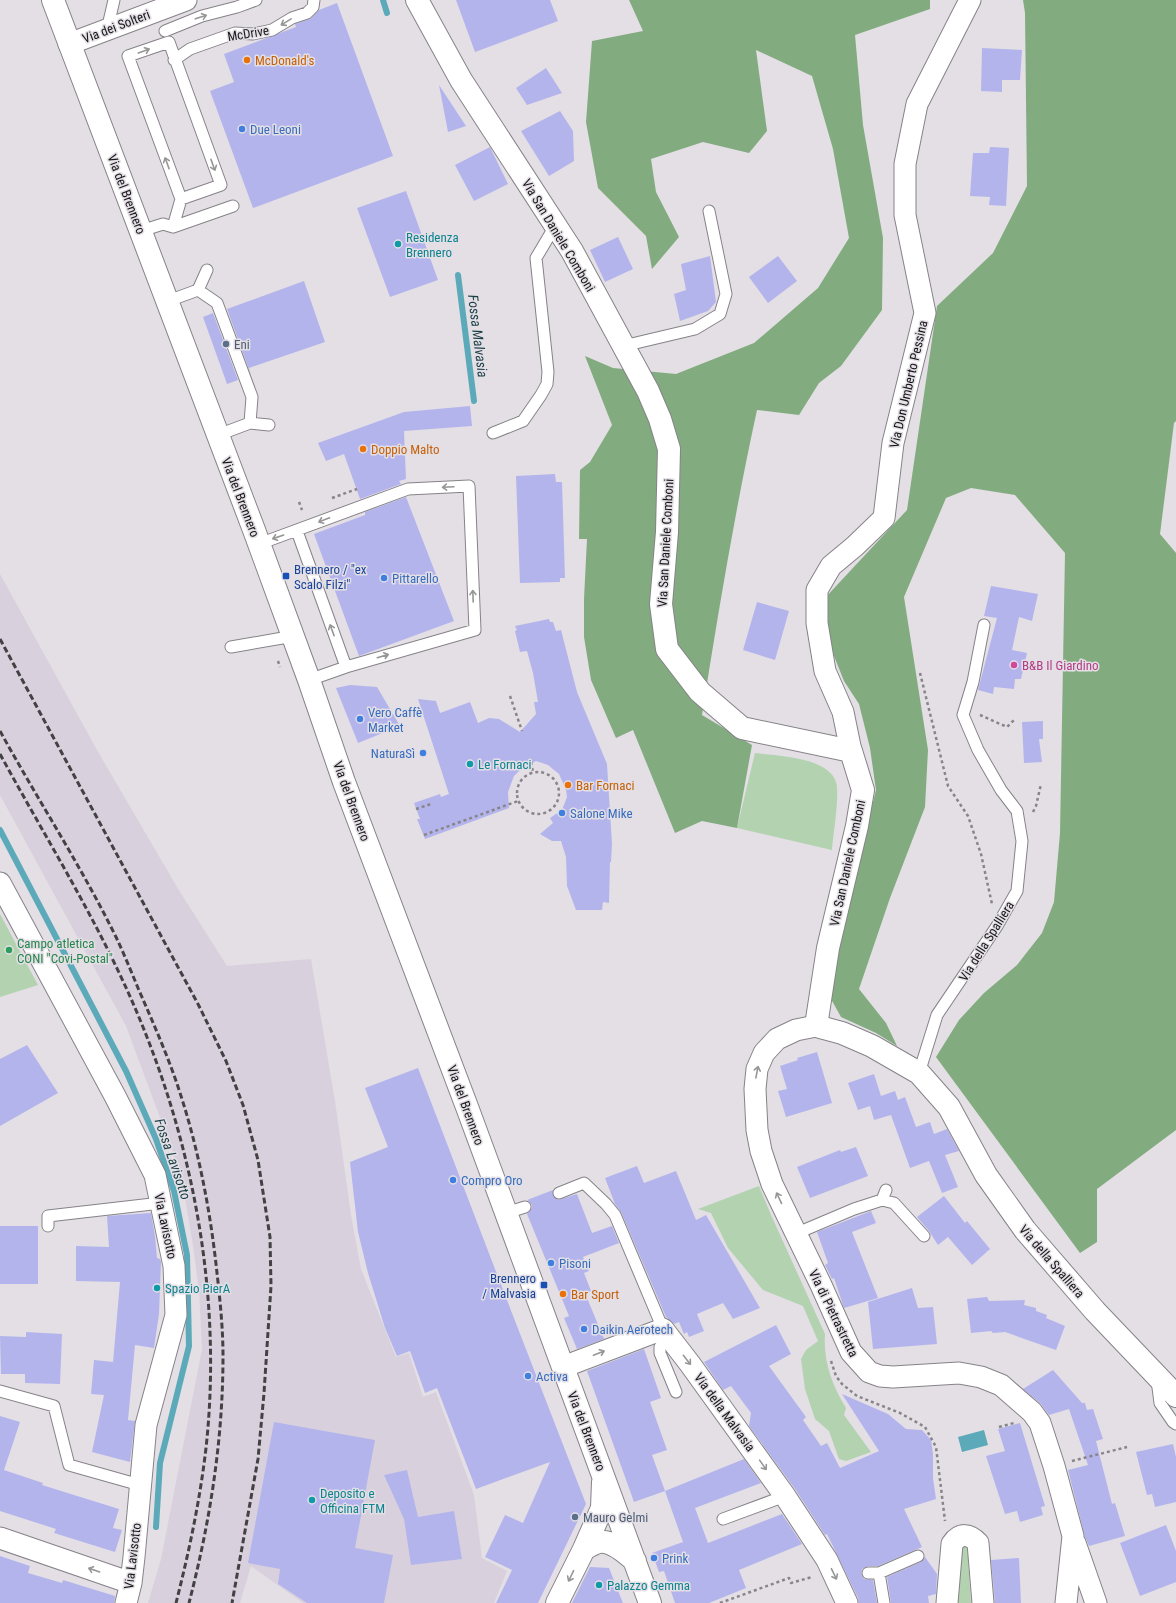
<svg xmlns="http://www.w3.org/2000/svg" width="1176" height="1603" font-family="'Roboto Condensed',sans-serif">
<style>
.built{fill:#d8d1dd}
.green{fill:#b2d2b0}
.forest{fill:#82ac7f}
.water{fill:#5caab9}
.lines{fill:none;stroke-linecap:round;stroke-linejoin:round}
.stream{stroke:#5caab9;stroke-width:6}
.building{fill:#b4b4ed}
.lane-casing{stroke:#868388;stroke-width:13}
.street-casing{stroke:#868388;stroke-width:23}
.secondary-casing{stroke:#868388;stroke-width:24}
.path{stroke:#888589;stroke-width:2.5;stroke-dasharray:3 3;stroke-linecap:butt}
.lane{stroke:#fff;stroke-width:11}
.street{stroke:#fff;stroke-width:21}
.secondary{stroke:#fff;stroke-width:22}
.rail{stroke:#434144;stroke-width:3;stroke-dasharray:6 3;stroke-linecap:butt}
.oneway{stroke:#979697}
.food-dot{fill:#e8710a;stroke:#e3dfe5;stroke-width:1.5}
.shop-dot{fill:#3f7fe0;stroke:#e3dfe5;stroke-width:1.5}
.culture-dot{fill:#0f9aa8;stroke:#e3dfe5;stroke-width:1.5}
.service-dot{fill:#5c6f8a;stroke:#e3dfe5;stroke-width:1.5}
.transit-dot{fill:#1a4fb4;stroke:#e3dfe5;stroke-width:1.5}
.hotel-dot{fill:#d1479c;stroke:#e3dfe5;stroke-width:1.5}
.leisure-dot{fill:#2e9e5b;stroke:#e3dfe5;stroke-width:1.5}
.labels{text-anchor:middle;stroke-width:3;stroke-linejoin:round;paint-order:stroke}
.street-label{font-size:13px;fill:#171618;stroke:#e3dfe5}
.food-label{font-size:13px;fill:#c56008;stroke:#e3dfe5;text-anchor:start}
.shop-label{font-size:13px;fill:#366cbe;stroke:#e3dfe5;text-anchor:start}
.culture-label{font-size:13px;fill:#0d838f;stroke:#e3dfe5;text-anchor:start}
.service-label{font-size:13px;fill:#4e5e75;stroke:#e3dfe5;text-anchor:start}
.transit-label{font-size:13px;fill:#164399;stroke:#e3dfe5;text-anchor:start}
.hotel-label{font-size:13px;fill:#b23c85;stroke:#e3dfe5;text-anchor:start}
.leisure-label{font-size:13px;fill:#27864d;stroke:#e3dfe5;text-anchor:start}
.water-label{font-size:14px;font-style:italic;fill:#183d44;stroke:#e3dfe5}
</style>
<rect width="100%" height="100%" fill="#e3dfe5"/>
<path class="built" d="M0 574 97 750 177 887 227 966 311 959 335 1101 351 1215 361 1269 396 1357 409 1353 423 1397 436 1392 474 1495 482 1558 507 1571 494 1603H303L251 1566 240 1603H148L161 1559 202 1349 199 1290 193 1246 186 1204 175 1158 126 1026 0 795Z"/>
<path class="green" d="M755 753C777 756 828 757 836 782 840 794 833 836 832 850L737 828Z
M0 914 38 985 0 997Z
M759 1186 771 1215 825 1334C823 1361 832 1385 846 1408L844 1415 871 1452 846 1461 839 1459 829 1431 815 1419 805 1389 801 1359 806 1350 818 1341 803 1306 763 1290 728 1248 711 1213 698 1209Z
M967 1545 971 1603H954L959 1548Z"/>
<path class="forest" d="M629 0H930V9L855 35 863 125 883 238 882 310 841 366 819 383 799 415 757 410C735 511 718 613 702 715L752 745 737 828 702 821 675 833 633 730 616 738 591 680 584 637V599L587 539H579L580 470 590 462 612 425 585 356 613 368 676 374 754 343 818 288 849 238 833 149 812 76 756 50 767 131 749 153 703 142 651 159 656 192 679 237 652 269 646 236 598 188 586 122 592 41 643 31Z
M1023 0H1176V421L1174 423 1160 534 1176 553V1130L1097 1189V1242L1080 1253 936 1057 959 1020 984 993 1017 965 1042 933 1054 902 1060 833 1065 553 1015 495 971 488 946 498 904 597 928 750 925 807 890 898 859 989 886 1023 897 1046 876 1033 841 1017 831 999 837 946 876 790 870 748 859 704 844 681 830 646 824 599 907 510 937 306 993 253 1027 186 1025 13Z"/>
<path class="water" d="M984 1430 988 1445 962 1452 958 1437Z"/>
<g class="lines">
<path class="stream" d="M383 0 387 13
M458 275 474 401
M0 830 126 1071 156 1139 174 1191 187 1255 189 1346 160 1463 156 1527"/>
</g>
<path class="building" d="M456 0H550L558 21 475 52Z
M337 3 393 156 253 208 210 91 234 82 224 54 296 27 295 24 310 19 319 10Z
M982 48 1022 50 1020 80H1002V92L981 91Z
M546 68 562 93 527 105 516 88Z
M439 85 466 126 448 132Z
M560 111 573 131 574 161 549 176 521 131Z
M490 147 508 184 474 201 455 165Z
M990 147 1009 148 1006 206 989 205 990 197 970 196 973 153H989Z
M406 191 438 280 390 297 357 208Z
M618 237 633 269 605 282 590 250Z
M710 256 716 302 708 311 680 321 674 294 686 290 681 264Z
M778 256 797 281 768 303 749 277Z
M304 281 325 342 249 368 251 375 227 309Z
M213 313 238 380 227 384 203 317Z
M470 406 472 426 404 431 406 479 399 481 401 484 360 499 344 454 326 461 318 443 404 412Z
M555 474 556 482H562L565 578H560V582L520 583 516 476Z
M406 497 454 621 359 656 314 534 365 515V512Z
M991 586 1038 594 1032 621 1019 617 1012 650 1027 653 1021 679H1015L1014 689 994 687 993 694 978 690 997 618 984 616Z
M757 602 789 611 775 660 743 650Z
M549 619 550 622H553L556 631 561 630 577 692 607 764 612 844 611 862H610L609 903 603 902 602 910H576L567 886 566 857 561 841H552L540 834 553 823 550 818 562 810 567 797 566 790 559 774 548 765 536 761 519 771 514 776 508 792 509 808 425 839 417 819H420L414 803 440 794 441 797 449 794 418 699 436 701 440 713 470 702 478 723 489 718 499 719 520 732 536 714 534 702H538L533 673 527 651 520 652 515 631 517 630 515 626Z
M350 685 377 687 400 726 358 743 336 688Z
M1043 721V739H1039L1042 762 1024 763 1022 722Z
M27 1045 58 1093 0 1126V1059Z
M817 1052 832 1103 786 1117 778 1091 787 1089 780 1066 798 1060 797 1058Z
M418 1068 500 1282 586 1504 538 1603H496L512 1570 485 1557 505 1515 523 1523 550 1462 476 1489 437 1388 425 1393 410 1351 397 1356 385 1328 368 1273 358 1232 350 1162 388 1147 365 1088Z
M874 1074 881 1096 895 1091 898 1100 905 1097 916 1127 930 1122 934 1134 947 1129 959 1151 945 1155 958 1187 942 1193 929 1161 910 1168 891 1115 874 1120 870 1106 858 1110 848 1083Z
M856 1147 868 1176 810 1198 797 1167 840 1150 841 1152Z
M637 1166 644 1183 676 1171 696 1220 706 1215 760 1308 733 1319 723 1303 697 1314 704 1331 689 1337 687 1332 684 1334 679 1322 674 1324 666 1317 621 1212 615 1204 605 1178Z
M553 1190V1196L558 1200 577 1194 592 1233 612 1226 619 1243 583 1257 589 1271 584 1273 591 1291 585 1293 604 1339 577 1349 564 1318 569 1316 527 1214 532 1208V1205L527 1200Z
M944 1196 965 1223 967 1221 990 1249 972 1265 948 1237 938 1245 929 1231 917 1217Z
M871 1211 876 1223 852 1232 878 1298 844 1308 834 1278 832 1279 825 1265 828 1263 817 1232Z
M151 1213 155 1236 157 1258 160 1259 161 1262 159 1314 154 1348 135 1345 128 1420 135 1421 130 1462 92 1452 104 1395 91 1394 94 1360 113 1362 120 1282 76 1281V1246L109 1247 107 1216Z
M0 1226H38V1284H0Z
M912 1288 918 1308 933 1307 937 1344 873 1349 868 1302Z
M987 1297 989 1301 1025 1300 1024 1305 1036 1308V1311L1047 1315 1046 1318 1065 1326 1056 1350 1005 1332 993 1333 991 1331 971 1333 967 1299Z
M776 1325 791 1354 769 1366 806 1417 803 1420 821 1446 827 1443 840 1468 879 1451 842 1394 888 1414 906 1429 922 1430 931 1440 933 1454V1478L936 1499 904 1509 922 1547 878 1566H868L862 1569 861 1573 864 1579 873 1580 877 1603H859L858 1598 827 1534 825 1535 795 1489 749 1426 751 1413 731 1386 723 1390 704 1362Z
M26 1332 62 1334 60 1384 25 1383V1374H1L0 1336 26 1337Z
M644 1349 661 1398 650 1402 667 1450 652 1455 665 1491 634 1502 587 1371Z
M1053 1370 1082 1403H1085L1087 1410 1093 1409 1103 1439 1096 1441 1112 1504 1115 1503 1125 1536 1089 1546 1085 1537 1068 1470 1088 1465 1069 1409 1049 1415 1040 1403 1023 1389Z
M0 1416 20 1422 4 1470 43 1483 42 1485 119 1509 113 1528 122 1530 115 1552 54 1533 56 1529 0 1511Z
M274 1422 375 1440 355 1548 393 1555 384 1603H307L278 1584 280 1569 248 1563Z
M1020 1423 1045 1506 1041 1507 1043 1515 1020 1522 1017 1511 1005 1514 986 1456 1005 1451 998 1429Z
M1173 1444 1176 1457V1502L1155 1507 1152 1494 1147 1495 1136 1452Z
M744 1459 761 1483 695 1508 708 1543 782 1514 802 1544 739 1570 746 1588 709 1603H675L664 1571 659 1572 652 1553 683 1542 665 1491Z
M407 1470 418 1517 454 1511 462 1559 411 1565 404 1519 384 1475Z
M1166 1525 1176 1551V1582L1140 1596 1120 1543Z
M0 1556 30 1566 28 1573 62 1583 63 1580 115 1596 114 1603H0Z
M925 1557 937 1574 936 1594 928 1596 929 1603H891L887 1577 921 1562Z
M1019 1558 1021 1603H995L991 1560Z
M590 1567 609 1568 623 1603H572Z"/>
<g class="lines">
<defs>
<path id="lane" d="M107 30 114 0
M165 31 202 16 237 7 256 0
M174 60 190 49 235 33 253 34 272 30 292 18 307 13 313 7 314 0
M173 227 233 206
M141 231 163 224 173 227 181 199 128 56 169 42 221 185 181 199
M198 290 217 303 252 397 250 423
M168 301 198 290 207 270
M623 346 695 329 720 314 726 294 709 211
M493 433 523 421 541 395 547 384 548 372 536 258 555 226
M218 435 250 423 269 425
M297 531 346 667
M259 544 408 489 469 486 475 630 346 667 309 680
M231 647 294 636
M919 1073 937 1015 997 926 1017 891 1022 841 1017 811 1001 790 978 750 963 715 973 682 984 625
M559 1193 584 1183 606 1204 615 1215 663 1329
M882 1200 894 1203 924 1236
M506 1213 525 1207
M48 1226V1216L161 1203
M795 1234 854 1209 882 1200 886 1190
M667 1334 660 1347V1353L676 1392
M1157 1380 1160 1403 1173 1422 1176 1424
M0 1391 54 1406 69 1465 140 1485
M723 1519 785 1496
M868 1573H879L884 1603
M879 1573 918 1556"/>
<path id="street" d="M69 44 186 0
M851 751 843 712 825 671 817 623V590L831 566 855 546 884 518 893 443 925 313 905 215V164L917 104 970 0
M0 883 115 1096 155 1175 174 1266 176 1315 146 1425 134 1557 131 1583 126 1603
M816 1026 796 1030 777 1039 764 1053 757 1069 755 1089 757 1130 761 1151 772 1184 821 1285 851 1352 869 1372 880 1376 893 1377 959 1373 981 1377 1001 1385 1032 1412 1040 1423 1054 1466 1073 1536 1066 1603
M563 1367 663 1329 690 1364 785 1496 827 1560 847 1603
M0 1538 131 1583
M1075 1543 1096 1603
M947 1603 952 1544C960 1532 970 1534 978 1543L983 1603"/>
<path id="secondary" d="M53 0 254 530 309 680 344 782 467 1107 650 1603
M417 0 461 80 572 251 648 391 660 419 669 449 667 532 661 604 667 649 700 692 742 728 851 751 863 790 857 826 828 948 816 1026 842 1033 872 1046 919 1073 949 1107 986 1175 1025 1230 1095 1311 1176 1396
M584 1549C588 1547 594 1543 599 1542 612 1540 626 1553 635 1561
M557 1603 584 1549 602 1508 603 1482"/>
</defs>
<use href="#lane" class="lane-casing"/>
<use href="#street" class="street-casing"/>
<use href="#secondary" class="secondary-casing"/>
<path class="path" d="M332 498 357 489
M299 502 302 510
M278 661 280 667
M920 673 948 786 968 816 981 854 992 904
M510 696 522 731
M980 715 1007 727 1014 720
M531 762 533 772
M517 793a21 21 0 1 1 42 0a21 21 0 1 1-42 0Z
M416 809 431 804
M1033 812 1036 806 1041 784
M424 835 518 801
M831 1361 836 1376 842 1384 857 1396 900 1413 925 1427 936 1447 945 1521
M999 1427 1014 1423
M1072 1461 1127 1447
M720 1603 789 1578 791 1583 812 1577"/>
<use href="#lane" class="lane"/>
<use href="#street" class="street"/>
<use href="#secondary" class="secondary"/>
<path class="rail" d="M0 639 198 1004 226 1061 243 1105 258 1160 270 1237 271 1286 264 1393 258 1459 232 1603
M0 731C38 800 81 866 116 937 124 954 131 971 138 988 151 1018 164 1047 175 1078 197 1141 210 1207 217 1273 220 1300 223 1328 223 1356 223 1440 210 1522 189 1603
M0 754C43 833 91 910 128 992 192 1134 223 1293 206 1448 200 1500 189 1552 176 1603"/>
</g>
<defs><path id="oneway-shaft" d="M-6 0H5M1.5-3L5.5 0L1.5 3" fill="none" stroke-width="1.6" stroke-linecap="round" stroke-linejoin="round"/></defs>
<g class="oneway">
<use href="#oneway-shaft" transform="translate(201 17) rotate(-18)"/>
<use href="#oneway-shaft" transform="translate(286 22) rotate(149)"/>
<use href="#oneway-shaft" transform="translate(144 51) rotate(-20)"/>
<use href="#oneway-shaft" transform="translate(167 163) rotate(-110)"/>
<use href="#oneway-shaft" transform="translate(213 165) rotate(70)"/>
<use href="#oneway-shaft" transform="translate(448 487) rotate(177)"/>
<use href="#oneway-shaft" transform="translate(324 520) rotate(159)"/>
<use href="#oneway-shaft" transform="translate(278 537) rotate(161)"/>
<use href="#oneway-shaft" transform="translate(473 596) rotate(-92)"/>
<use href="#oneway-shaft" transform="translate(332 630) rotate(-110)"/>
<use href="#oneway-shaft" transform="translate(383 656) rotate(-16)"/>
<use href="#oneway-shaft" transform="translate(757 1072) rotate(-79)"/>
<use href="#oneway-shaft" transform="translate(779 1198) rotate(-115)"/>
<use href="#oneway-shaft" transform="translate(599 1353) rotate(-21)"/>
<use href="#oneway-shaft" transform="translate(687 1360) rotate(52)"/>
<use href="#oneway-shaft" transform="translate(763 1465) rotate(55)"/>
<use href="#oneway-shaft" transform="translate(94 1570) rotate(-161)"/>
<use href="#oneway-shaft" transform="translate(834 1574) rotate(64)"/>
<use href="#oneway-shaft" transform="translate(571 1576) rotate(116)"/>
</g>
<g class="food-dot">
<circle cx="247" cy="60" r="4"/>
<circle cx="363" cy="449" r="4"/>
<circle cx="568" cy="785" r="4"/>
<circle cx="563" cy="1294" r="4"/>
</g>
<g class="shop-dot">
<circle cx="242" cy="129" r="4"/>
<circle cx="384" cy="578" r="4"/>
<circle cx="360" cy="719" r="4"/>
<circle cx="423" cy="753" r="4"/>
<circle cx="562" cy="813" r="4"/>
<circle cx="453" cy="1180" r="4"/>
<circle cx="551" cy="1263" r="4"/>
<circle cx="584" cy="1329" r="4"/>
<circle cx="528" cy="1376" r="4"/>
<circle cx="654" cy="1558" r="4"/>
</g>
<g class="culture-dot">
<circle cx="398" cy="244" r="4"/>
<circle cx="470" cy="764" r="4"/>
<circle cx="157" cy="1288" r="4"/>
<circle cx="312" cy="1500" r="4"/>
<circle cx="599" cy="1585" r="4"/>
</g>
<g class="service-dot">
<circle cx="226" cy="344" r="4"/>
<circle cx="575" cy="1517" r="4"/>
</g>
<g class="transit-dot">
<rect x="282" y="572" width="8" height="8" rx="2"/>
<rect x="540" y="1281" width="8" height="8" rx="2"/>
</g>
<circle class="hotel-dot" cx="1014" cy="665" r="4"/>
<circle class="leisure-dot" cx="9" cy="950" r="4"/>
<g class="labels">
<g class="street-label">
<text transform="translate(116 26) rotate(-21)" y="5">Via dei Solteri</text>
<text transform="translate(248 33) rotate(-9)" y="5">McDrive</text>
<text transform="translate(127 194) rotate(69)" y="5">Via del Brennero</text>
<text transform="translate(559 235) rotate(59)" y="5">Via San Daniele Comboni</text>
<text transform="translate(908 384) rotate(-77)" y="5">Via Don Umberto Pessina</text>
<text transform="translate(241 497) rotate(69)" y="5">Via del Brennero</text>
<text transform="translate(665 543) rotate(-87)" y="5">Via San Daniele Comboni</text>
<text transform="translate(352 801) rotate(70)" y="5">Via del Brennero</text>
<text transform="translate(847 863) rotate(-78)" y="5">Via San Daniele Comboni</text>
<text transform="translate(986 941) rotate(-58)" y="5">Via della Spalliera</text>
<text transform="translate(466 1105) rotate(70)" y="5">Via del Brennero</text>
<text transform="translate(166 1226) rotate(78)" y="5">Via Lavisotto</text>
<text transform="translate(1052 1261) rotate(49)" y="5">Via della Spalliera</text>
<text transform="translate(834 1313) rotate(64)" y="5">Via di Pietrastretta</text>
<text transform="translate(725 1412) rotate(54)" y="5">Via della Malvasia</text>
<text transform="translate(587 1431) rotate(69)" y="5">Via del Brennero</text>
<text transform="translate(132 1556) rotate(-83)" y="5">Via Lavisotto</text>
</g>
<g class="food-label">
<text x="255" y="65">McDonald's</text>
<text x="371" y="454">Doppio Malto</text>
<text x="576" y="790">Bar Fornaci</text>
<text x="571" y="1299">Bar Sport</text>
</g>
<g class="shop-label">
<text x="250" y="134">Due Leoni</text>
<text x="392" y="583">Pittarello</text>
<text x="368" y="717">Vero Caffè<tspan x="368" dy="15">Market</tspan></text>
<text x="415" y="758" text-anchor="end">NaturaSì</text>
<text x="570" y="818">Salone Mike</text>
<text x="461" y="1185">Compro Oro</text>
<text x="559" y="1268">Pisoni</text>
<text x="592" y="1334">Daikin Aerotech</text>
<text x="536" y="1381">Activa</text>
<text x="662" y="1563">Prink</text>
</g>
<g class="culture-label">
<text x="406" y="242">Residenza<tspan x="406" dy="15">Brennero</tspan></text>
<text x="478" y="769">Le Fornaci</text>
<text x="165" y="1293">Spazio PierA</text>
<text x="320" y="1498">Deposito e<tspan x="320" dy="15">Officina FTM</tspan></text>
<text x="607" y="1590">Palazzo Gemma</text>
</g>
<g class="service-label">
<text x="234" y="349">Eni</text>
<text x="583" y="1522">Mauro Gelmi</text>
</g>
<g class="transit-label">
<text x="294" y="574">Brennero / "ex<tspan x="294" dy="15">Scalo Filzi"</tspan></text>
<text x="536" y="1283" text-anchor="end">Brennero<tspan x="536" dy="15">/ Malvasia</tspan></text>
</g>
<g class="hotel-label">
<text x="1022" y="670">B&amp;B Il Giardino</text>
</g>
<g class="leisure-label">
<text x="17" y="948">Campo atletica<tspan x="17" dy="15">CONI "Covi-Postal"</tspan></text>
</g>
<g class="water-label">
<text transform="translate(478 336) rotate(83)" y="5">Fossa Malvasia</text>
<text transform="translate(173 1159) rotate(71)" y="5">Fossa Lavisotto</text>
</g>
</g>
</svg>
